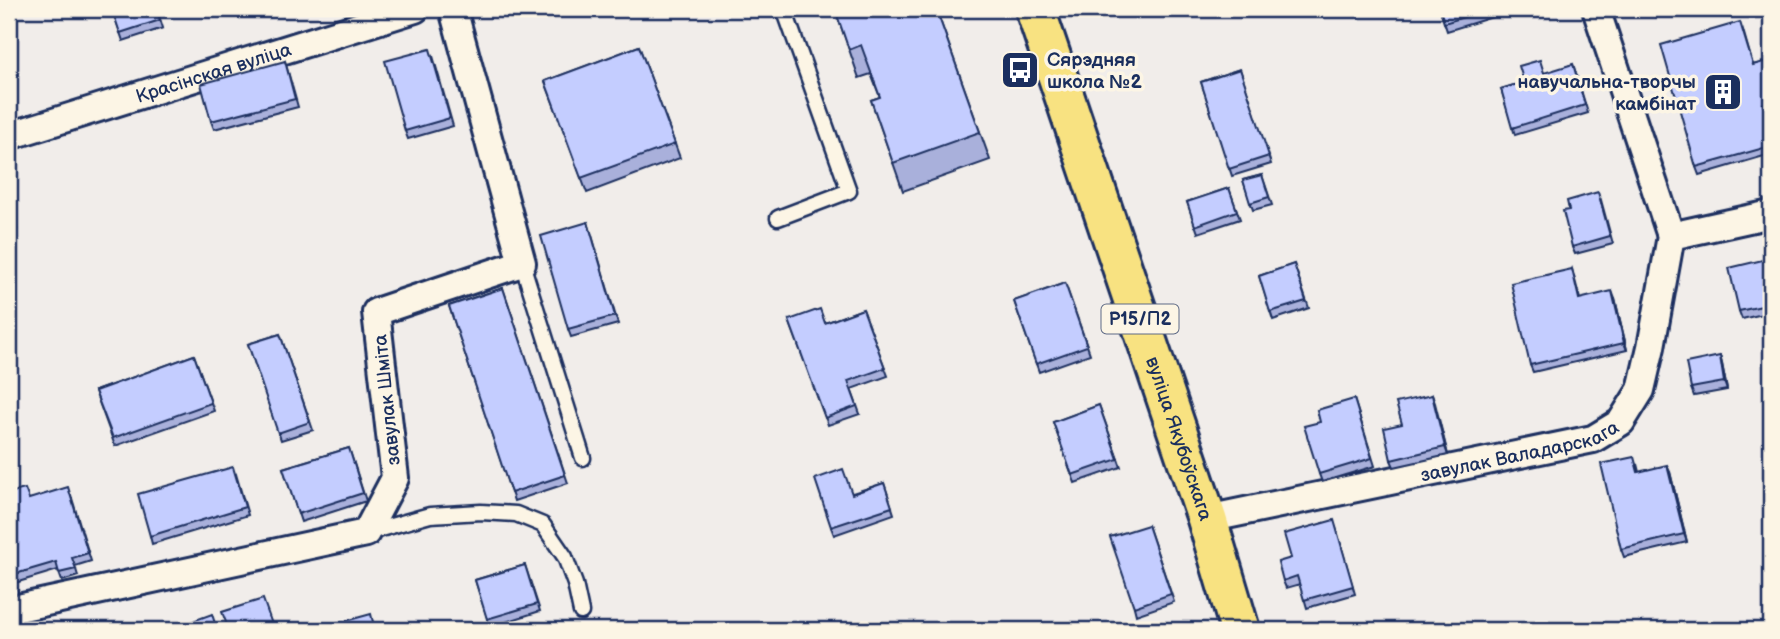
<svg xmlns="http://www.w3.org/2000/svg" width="1780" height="639" font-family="'Balsamiq Sans',sans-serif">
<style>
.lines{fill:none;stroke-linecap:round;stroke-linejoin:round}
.lane-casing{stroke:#1b2f5e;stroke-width:19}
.street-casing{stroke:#1b2f5e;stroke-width:32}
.primary-casing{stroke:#1b2f5e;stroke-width:44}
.lane{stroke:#fcf5e5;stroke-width:14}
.street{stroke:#fcf5e5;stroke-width:26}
.primary{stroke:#f8e281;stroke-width:38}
.wall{fill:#a9b0db;stroke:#1b2f5e;stroke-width:2}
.shaded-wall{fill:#8990b2;stroke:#1b2f5e;stroke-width:2}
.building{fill:#c4cdff;stroke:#1b2f5e;stroke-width:2}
.labels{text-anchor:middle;stroke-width:7;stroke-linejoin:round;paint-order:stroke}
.shield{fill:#fcf5e5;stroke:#5e6a86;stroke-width:2}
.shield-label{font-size:18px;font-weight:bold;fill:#1b2f5e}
.poi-label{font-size:19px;font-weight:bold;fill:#1b2f5e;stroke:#fcf5e5;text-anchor:start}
.street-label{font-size:19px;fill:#1b2f5e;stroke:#fcf5e5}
</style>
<rect width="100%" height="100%" fill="#f1edea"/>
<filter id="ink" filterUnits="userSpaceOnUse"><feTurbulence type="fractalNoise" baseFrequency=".0143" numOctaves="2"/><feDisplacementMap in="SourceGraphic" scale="14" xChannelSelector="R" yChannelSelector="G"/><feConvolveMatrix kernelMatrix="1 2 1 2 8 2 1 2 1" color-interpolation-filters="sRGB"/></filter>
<g filter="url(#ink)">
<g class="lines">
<defs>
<path id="lane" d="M778 218 849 191 784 9
M522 263 583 458
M366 533 430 515 481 512 516 514 543 525 565 557 575 584 581 612"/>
<g id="street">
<path d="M1596 9 1671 236"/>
<path id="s1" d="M9 136 415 9"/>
<path id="s2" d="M1207 519 1593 439 1621 422 1641 390 1651 347 1671 236 1771 214"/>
<path d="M9 610 366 533 395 478 376 312 522 263 453 9"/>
</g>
<g id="primary">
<path id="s3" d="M1035 9 1207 519 1240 630"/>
</g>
</defs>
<use href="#lane" class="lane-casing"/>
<use href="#street" class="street-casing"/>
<use href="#primary" class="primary-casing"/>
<use href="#lane" class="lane"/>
<use href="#street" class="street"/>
<use href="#primary" class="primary"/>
</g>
<path class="wall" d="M112 9H157L163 28 123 41Z
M551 9H568L553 13Z
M835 9H936L990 160 903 191 871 100 880 97 871 74 859 78Z
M1440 9H1497L1499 15 1447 31Z
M1743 30 1753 65 1771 60V110L1766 112 1771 130V154L1699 175 1696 167Z
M639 46 680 158 587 193 545 81Z
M433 56 453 126 408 139 405 131Z
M285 61 298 107 214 129 211 121Z
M1573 64 1588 113 1515 135 1501 89 1524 82Z
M1240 69 1271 164 1232 176 1201 82Z
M1262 175 1272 205 1253 210 1243 180Z
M1229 188 1240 219 1198 233 1187 202Z
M1601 200 1613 244 1575 254 1572 247Z
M9 205 17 229 9 231Z
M588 222 618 324 571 337 568 329Z
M1771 258V312L1742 319 1739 311Z
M1294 264 1309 308 1273 320 1259 276Z
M1572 269 1580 299H1615L1627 350 1533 372 1530 365Z
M1065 283 1090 354 1039 372 1014 301Z
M503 288 568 483 514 501 449 306Z
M863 309 888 376 851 389 860 414 828 425 789 320 825 323Z
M280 334 313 430 281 440 248 344Z
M194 355 214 411 115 446 95 391Z
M1720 356 1722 364 1727 390 1694 396 1691 388Z
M1432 395 1448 455 1394 467 1391 460 1402 424Z
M1354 399 1375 466 1322 482 1319 474 1320 422Z
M1099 405 1121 467 1075 483 1053 422Z
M349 448 366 501 301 522 283 468Z
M1637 464 1639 472H1670L1687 542 1624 557 1621 549Z
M236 474 248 515 152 544 150 536Z
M884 483 894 514 834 535 831 527 852 493Z
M9 493 29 499 71 495 91 561 75 566 78 576 62 581 58 570 15 583 18 593 9 596Z
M1148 525 1174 602 1136 615 1134 607Z
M1336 528 1355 594 1307 608 1300 584 1286 588 1283 581 1291 558Z
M525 565 540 611 490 627 475 580Z"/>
<path class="shaded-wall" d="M1612 291 1615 299 1627 350 1624 343Z
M1720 356 1722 364 1727 390 1724 382Z
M1432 395 1435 403 1448 455 1445 447Z
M1667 465 1670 472 1687 542 1684 534Z"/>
<path class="building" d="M112 9H156L160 20 120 33Z
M835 9H936L980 132 893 163 871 100 880 97 861 45 849 50Z
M1440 9H1491L1444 23Z
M1740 22 1753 65 1771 60V102L1763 104 1771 132V146L1696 167 1661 45Z
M639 46 675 144 581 178 545 81Z
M430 49 450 118 405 131 385 61Z
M1540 60 1544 73 1573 64 1585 105 1512 128 1501 89 1524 82 1519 66Z
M285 61 295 99 211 121 201 84Z
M1240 69 1269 156 1229 169 1201 82Z
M1262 175 1269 197 1250 203 1243 180Z
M1229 188 1237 211 1195 226 1187 202Z
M1598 192 1610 236 1572 247 1563 211 1569 210 1567 201Z
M9 205 14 221 9 223Z
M588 222 615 316 568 329 541 236Z
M1771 258V304L1739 311 1729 268Z
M1294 264 1306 301 1270 312 1259 276Z
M1572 269 1579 299 1612 291 1624 343 1530 365 1511 283Z
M1065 283 1087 346 1036 364 1014 301Z
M503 288 565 475 511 493 449 306Z
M820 309 825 323 863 309 885 368 848 381 857 406 825 418 789 320Z
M280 334 310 422 278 433 248 344Z
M194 355 211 403 113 438 95 391Z
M1720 356 1724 382 1691 388 1686 363Z
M1432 395 1445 447 1391 460 1384 428 1402 424 1396 403Z
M1354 399 1372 458 1319 474 1304 426 1320 422 1317 410Z
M1099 405 1118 459 1072 475 1053 422Z
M349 448 363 493 298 514 283 468Z
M1634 457 1638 472 1667 465 1684 534 1621 549 1601 464Z
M233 467 245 507 150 536 138 494Z
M843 469 852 494 884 483 892 507 831 527 815 479Z
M68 487 88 553 72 558 76 569 59 573 56 562 12 575 16 585 9 587V493L25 489 29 499Z
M1334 520 1353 586 1304 600 1297 576 1283 581 1278 562 1291 558 1284 534Z
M1148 525 1171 594 1134 607 1110 537Z
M525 565 537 604 487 619 475 580Z
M263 599 274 630H229L222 612Z
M212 614 217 630H193L190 622Z
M371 614 375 630H313Z"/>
</g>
<defs>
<symbol id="bus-square" viewBox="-11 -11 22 22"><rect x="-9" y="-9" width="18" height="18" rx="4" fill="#1b2f5e" stroke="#fcf5e5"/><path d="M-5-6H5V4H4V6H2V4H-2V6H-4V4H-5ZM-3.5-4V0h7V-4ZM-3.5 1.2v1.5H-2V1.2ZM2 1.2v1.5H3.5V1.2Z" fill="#fff"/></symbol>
<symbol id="building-square" viewBox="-11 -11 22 22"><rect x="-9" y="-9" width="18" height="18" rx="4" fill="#1b2f5e" stroke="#fcf5e5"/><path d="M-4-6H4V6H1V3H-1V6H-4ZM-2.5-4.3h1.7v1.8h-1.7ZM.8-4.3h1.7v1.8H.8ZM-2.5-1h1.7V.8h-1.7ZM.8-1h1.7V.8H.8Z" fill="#fff"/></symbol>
</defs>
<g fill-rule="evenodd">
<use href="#bus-square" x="998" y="48" width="44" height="44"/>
<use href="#building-square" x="1701" y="70" width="44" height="44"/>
</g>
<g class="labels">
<rect class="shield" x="1101.5" y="304.5" width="77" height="29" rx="5"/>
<g class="shield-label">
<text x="1140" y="325">Р15/П2</text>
</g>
<g class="poi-label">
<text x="1047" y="66">Сярэдняя<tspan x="1047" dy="22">школа №2</tspan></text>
<text x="1696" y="88" text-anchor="end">навучальна-творчы<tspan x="1696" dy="22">камбінат</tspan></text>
</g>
<g class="street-label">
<text dy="7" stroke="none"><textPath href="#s1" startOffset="214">Красінская вуліца</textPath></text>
<text transform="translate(386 400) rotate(-96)" y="7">завулак Шміта</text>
<text dy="7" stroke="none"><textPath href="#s3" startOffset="453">вуліца Якубоўскага</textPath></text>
<text dy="7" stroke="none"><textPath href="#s2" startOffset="320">завулак Валадарскага</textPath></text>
</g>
</g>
<rect width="1780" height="639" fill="none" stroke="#fcf5e5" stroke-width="35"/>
<rect x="18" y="18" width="1745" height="604" fill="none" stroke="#1b2f5e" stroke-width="2.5" filter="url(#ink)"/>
</svg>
